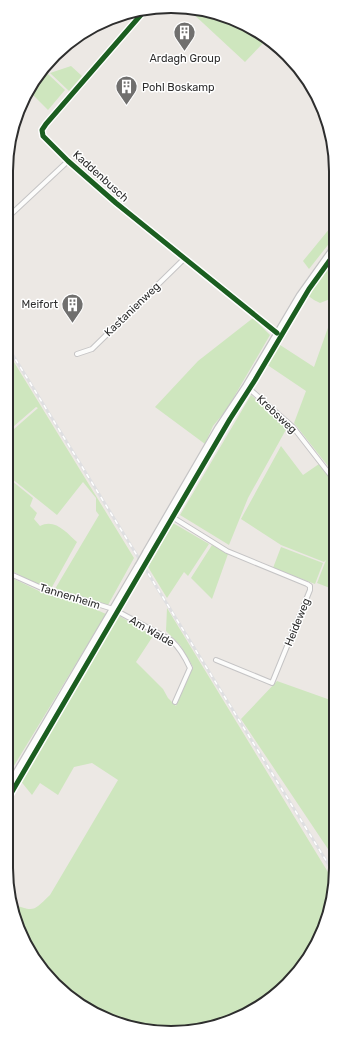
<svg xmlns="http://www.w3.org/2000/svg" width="342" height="1039" font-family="Rubik,sans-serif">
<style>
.green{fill:#cee6be}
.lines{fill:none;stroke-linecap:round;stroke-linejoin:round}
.minor-casing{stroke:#c5c4c5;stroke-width:6}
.secondary-casing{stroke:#c5c4c5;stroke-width:8}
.minor{stroke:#fcfcfb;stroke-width:4}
.secondary{stroke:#fcfcfb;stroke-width:5.5}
.rail-casing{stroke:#dfdfe1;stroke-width:3}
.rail{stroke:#fff;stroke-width:1.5;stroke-dasharray:4.5;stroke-linecap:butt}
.secondary-bridge-casing{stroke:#c5c4c5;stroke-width:8;stroke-linecap:butt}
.secondary-bridge{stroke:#fcfcfb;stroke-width:5.5}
.cycleway-casing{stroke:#fff;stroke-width:8}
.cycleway{stroke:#1b5e20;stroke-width:5}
.labels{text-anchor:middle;stroke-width:3;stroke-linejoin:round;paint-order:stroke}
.poi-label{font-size:11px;fill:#2e2e2e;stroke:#fff}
.street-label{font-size:11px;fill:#2e2e2e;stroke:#fff}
.rim{fill:none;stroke:#2e2e2e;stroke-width:2}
</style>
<rect width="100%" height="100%" fill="#ece8e4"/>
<path class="green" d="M189 10 213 12 262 34 268 38 245 62Z
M71 66 82 76 69 91 50 73Z
M48 74 65 90 48 110 30 92 37 77Z
M335 222V236L309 269 303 261Z
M335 256V297L320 303 314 300 307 295Z
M335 308V475L294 423 306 391 266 364 277 343 314 367Z
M253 318 270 335 227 409 213 426 205 444 155 407 198 361Z
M6 349 134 558 108 605 55 589 99 515 96 511V498L83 482 57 515 6 474V436L38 408 36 407 6 433Z
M251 395 288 426 248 498 229 545 180 515Z
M281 446 303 475 319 464 335 485V535L330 548 335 538V590L317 583 326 560 324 562 281 545 241 519Z
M6 476 33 498 30 506 37 513 34 519 40 526C55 518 67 533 77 542L52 587 37 584 6 568Z
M173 523 209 544 188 576 184 572 167 598 148 567Z
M212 545 228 554 212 599 191 578Z
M281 547 323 563 315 584 273 568Z
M6 575 41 592 79 602 106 614 6 779Z
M167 608 334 882 330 910 308 960 263 1005 213 1027 150 1032 98 1016 47 977 18 931 13 904C35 913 34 910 50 895L118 780 92 763 74 767 58 795 40 783 32 795 19 779 116 614 153 636 136 662 163 689 168 698 176 706 193 667 180 645 166 631Z
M277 681 336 702V861L241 719Z"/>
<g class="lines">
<defs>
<path id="minor" d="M146 9 46 124 42 130 43 136 68 161 116 203 277 333
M6 219 68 161
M77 354 92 349 184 259
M246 386 293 427 335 481
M169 515 227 551 307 584 310 586V590L272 683 216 660
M6 572 46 590 81 599 113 609 171 640C180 648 185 657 190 668L175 702"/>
<path id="secondary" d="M146 552 218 428 246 386 300 295 335 246
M6 790 138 566"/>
</defs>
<use href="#minor" class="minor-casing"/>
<use href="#secondary" class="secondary-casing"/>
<use href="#minor" class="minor"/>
<use href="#secondary" class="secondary"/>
<defs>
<path id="rail" d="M6 344 335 875"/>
</defs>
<use href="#rail" class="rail-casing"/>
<use href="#rail" class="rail"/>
<defs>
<path id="secondary-bridge" d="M138 566 146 552"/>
</defs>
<use href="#secondary-bridge" class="secondary-bridge-casing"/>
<use href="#secondary-bridge" class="secondary-bridge"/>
<defs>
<path id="cycleway" d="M146 9 46 124 42 130 43 136 68 161 116 203 277 333
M6 802 230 419 255 380 309 289 335 253"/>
</defs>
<use href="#cycleway" class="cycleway-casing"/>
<use href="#cycleway" class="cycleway"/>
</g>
<defs>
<symbol id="building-pin" viewBox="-11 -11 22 30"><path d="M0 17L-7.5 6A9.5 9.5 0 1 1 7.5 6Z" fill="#706f6e" stroke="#fff"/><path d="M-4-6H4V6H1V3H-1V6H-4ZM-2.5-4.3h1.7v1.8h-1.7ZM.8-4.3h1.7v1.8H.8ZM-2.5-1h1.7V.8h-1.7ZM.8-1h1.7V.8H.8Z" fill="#fff"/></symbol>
</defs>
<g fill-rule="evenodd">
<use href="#building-pin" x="172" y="20" width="25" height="34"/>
<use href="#building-pin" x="114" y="74" width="25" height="34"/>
<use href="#building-pin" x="60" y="292" width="25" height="34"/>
</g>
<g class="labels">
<g class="poi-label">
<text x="185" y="62">Ardagh Group</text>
<text x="142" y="91" text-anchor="start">Pohl Boskamp</text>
<text x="58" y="308" text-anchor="end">Meifort</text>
</g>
<g class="street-label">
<text transform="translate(101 176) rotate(42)" y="4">Kaddenbusch</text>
<text transform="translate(132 309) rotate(-44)" y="4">Kastanienweg</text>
<text transform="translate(277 414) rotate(43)" y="4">Krebsweg</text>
<text transform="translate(70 596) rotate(17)" y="4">Tannenheim</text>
<text transform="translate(297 622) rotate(-68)" y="4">Heideweg</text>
<text transform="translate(152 631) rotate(30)" y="4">Am Walde</text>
</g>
</g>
<path d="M0 0H342V1039H0ZM171 13H171A158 158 0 0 1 329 171V868A158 158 0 0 1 171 1026H171A158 158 0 0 1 13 868V171A158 158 0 0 1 171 13Z" fill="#fff" fill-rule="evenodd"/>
<path class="rim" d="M171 13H171A158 158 0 0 1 329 171V868A158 158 0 0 1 171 1026H171A158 158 0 0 1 13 868V171A158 158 0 0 1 171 13Z"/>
</svg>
